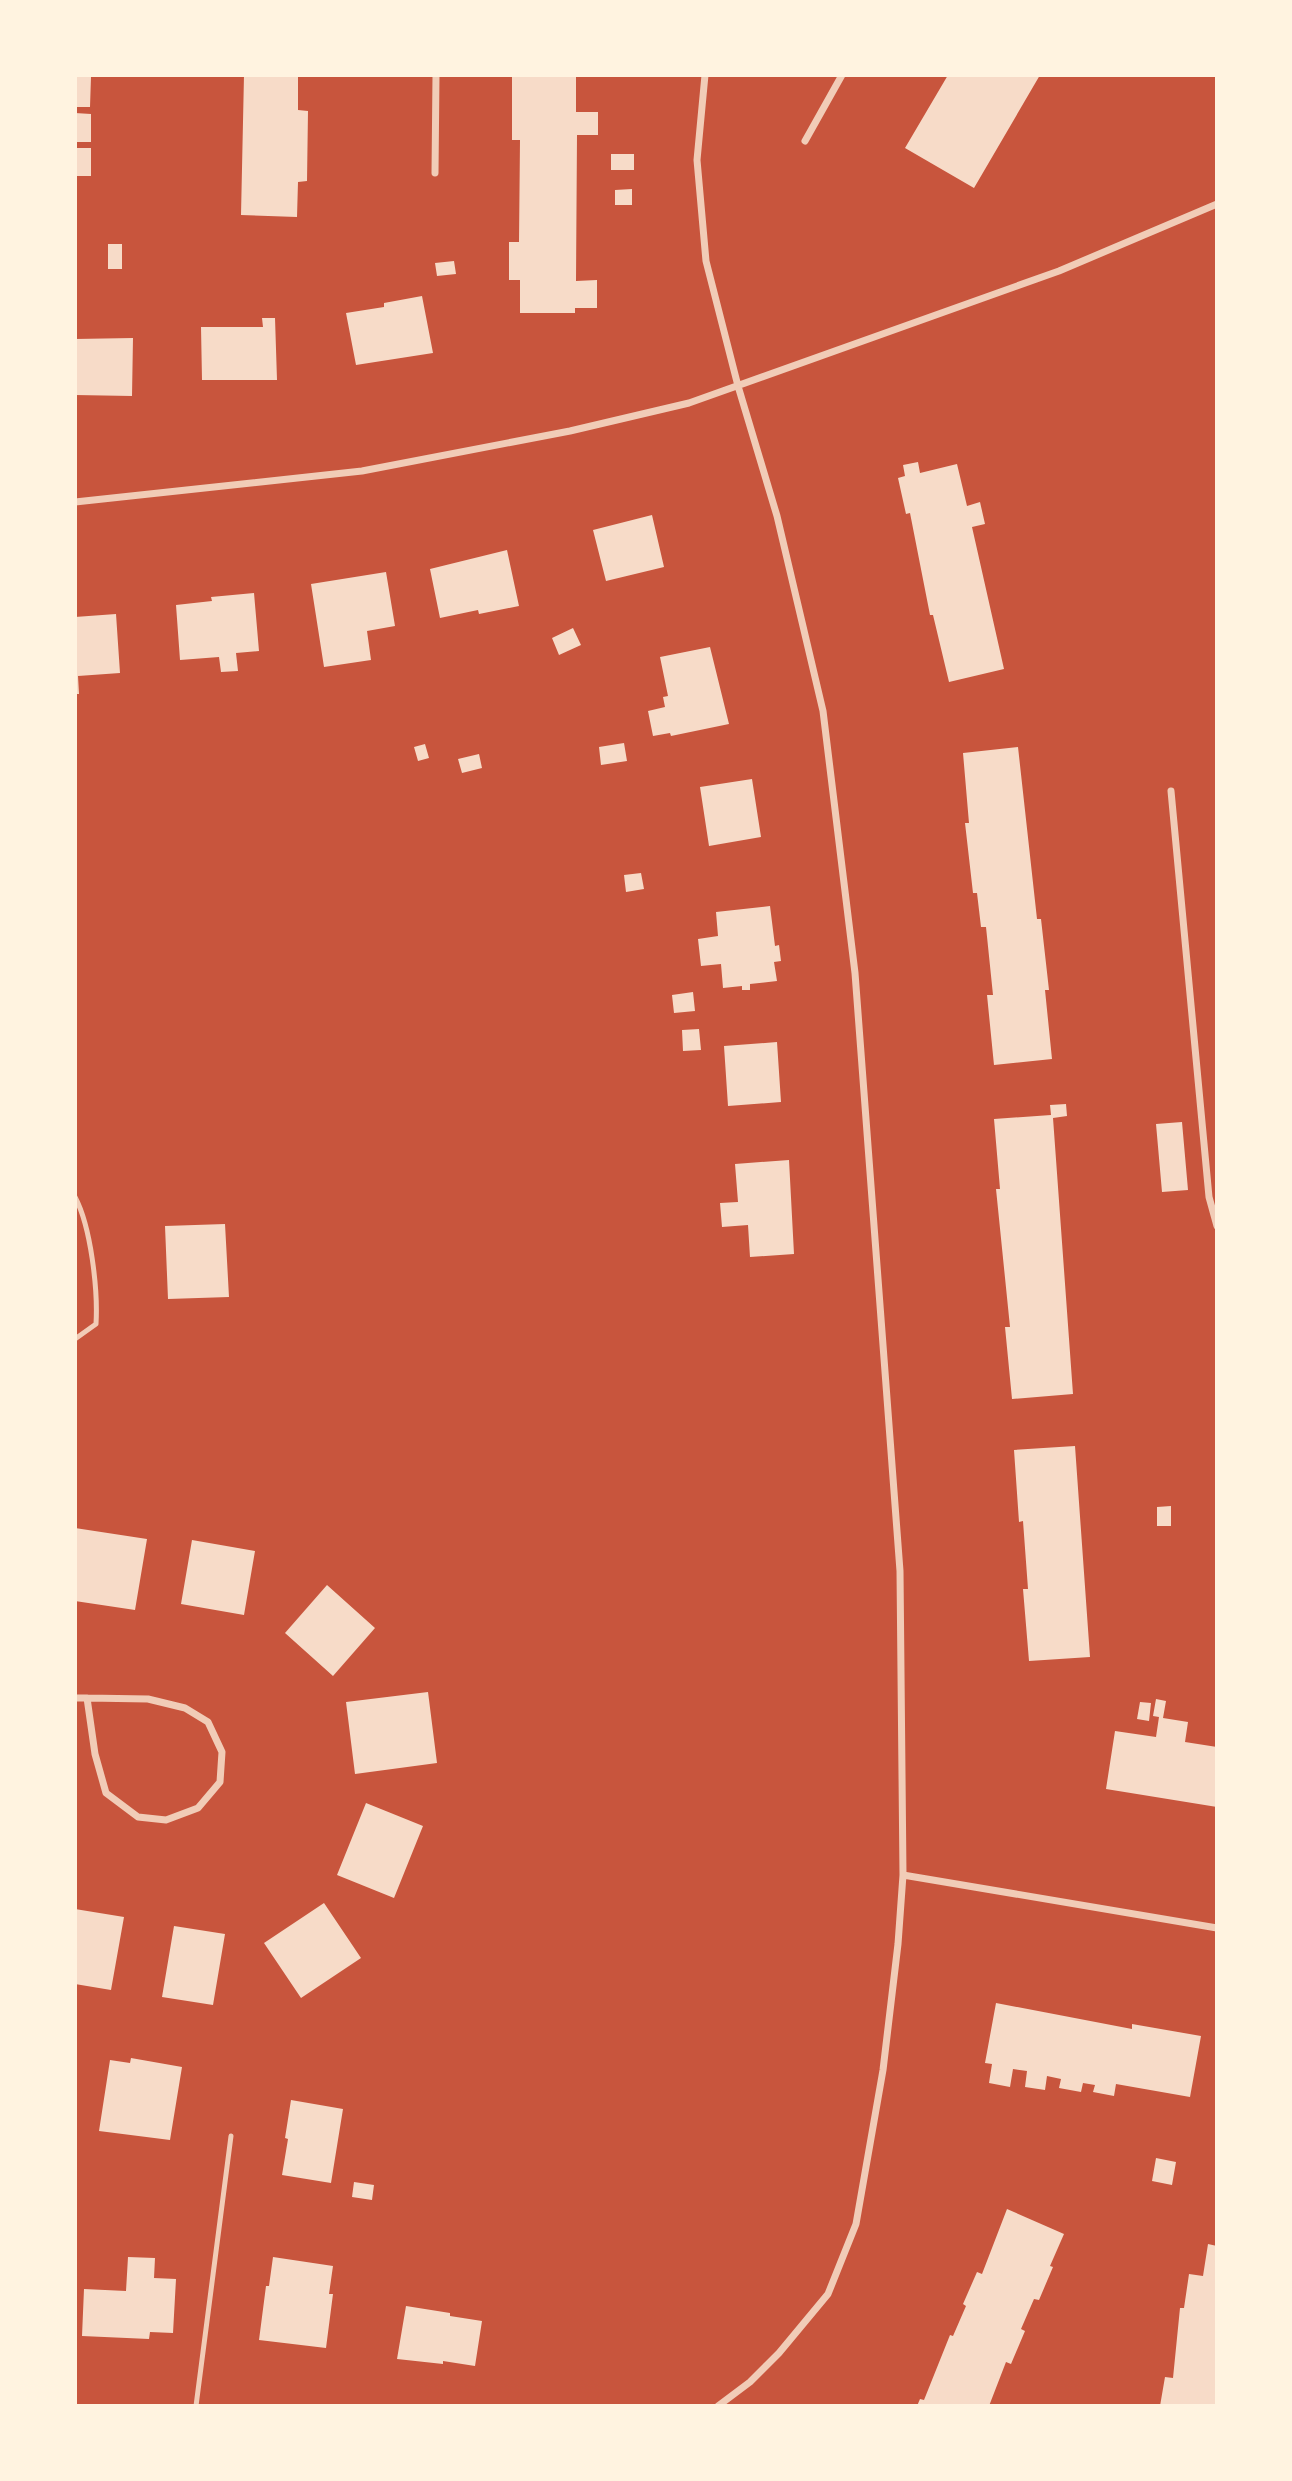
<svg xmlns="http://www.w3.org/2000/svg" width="1292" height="2481" font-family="'Sofia Sans Condensed',sans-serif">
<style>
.building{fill:#f7dbc8}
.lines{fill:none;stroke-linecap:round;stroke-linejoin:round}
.service{stroke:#f1ccb7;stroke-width:5}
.minor{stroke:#f1ccb7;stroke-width:7}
</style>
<rect width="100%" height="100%" fill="#c8553d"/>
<path class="building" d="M244 75H298V110L308 111 307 181 298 182 297 217 241 215Z
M512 75H576V112H598V135H577L576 281 597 280V308H575V313H520V280H509V242H519L520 140H512Z
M948 75H1040L974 188 905 148Z
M75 77H91L90 107H75Z
M75 113 91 114V142H75Z
M75 148H91V176H75Z
M611 154H634V170H611Z
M632 189V205H615V190Z
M108 244H122V269H108Z
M454 261 456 274 437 276 435 263Z
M422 296 433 353 356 365 346 313 384 307V303Z
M262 318H275L277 380H202L201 327H263Z
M133 338 132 396 75 395V339Z
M918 462 920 473 957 464 967 506 980 502 985 524 972 527 1004 669 949 682 933 615H930L910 513 906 514 898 478 905 476 903 465Z
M652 515 664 567 606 581 593 530Z
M507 550 519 606 479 614 478 610 440 618 430 569Z
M386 572 395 626 367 631 371 660 324 667 311 584Z
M254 593 259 651 236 653 238 671 221 672 219 657 180 660 176 605 212 601 211 597Z
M116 614 120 673 78 676 79 694H75V617Z
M573 628 581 645 559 655 552 638Z
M710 647 729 724 671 736 670 733 653 736 648 711 665 707 663 697 668 696 660 657Z
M624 743 627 761 601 765 599 747Z
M425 744 429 758 418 761 414 747Z
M1018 747 1037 919H1041L1049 990H1045L1052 1059 994 1065 987 995H993L986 927H981L977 893H973L965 823H969L963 753Z
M479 754 482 768 462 773 458 759Z
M752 779 761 837 709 846 700 787Z
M641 873 644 889 626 892 624 875Z
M770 906 775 946 779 945 781 961 774 962 777 981 750 984V990H742V986L723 988 721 964 701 966 698 939 718 936 716 912Z
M693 992 695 1011 674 1013 672 995Z
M699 1029 701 1050 683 1051 682 1030Z
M777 1042 781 1102 728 1106 724 1046Z
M1066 1104 1067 1116 1053 1118 1073 1394 1012 1399 1005 1327H1010L996 1189H1000L994 1119 1051 1115 1050 1105Z
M1182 1122 1188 1190 1162 1192 1156 1124Z
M789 1160 794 1254 750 1257 748 1225 722 1227 720 1203 738 1202 735 1164Z
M225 1224 229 1297 168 1299 165 1226Z
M1075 1446 1090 1657 1029 1661 1023 1589H1028L1023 1521 1019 1522 1014 1450Z
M1171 1506V1526H1157V1507Z
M75 1528 147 1539 135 1610 75 1601Z
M192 1540 255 1551 244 1615 181 1604Z
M327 1585 375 1628 333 1676 285 1633Z
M428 1692 437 1763 355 1774 346 1702Z
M1156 1699 1166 1701 1163 1718 1188 1722 1185 1742 1217 1747V1807L1106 1789 1115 1731 1156 1737 1159 1717 1153 1716Z
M1140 1702 1151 1703 1149 1721 1137 1719Z
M366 1803 423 1826 394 1898 337 1875Z
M324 1903 361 1958 301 1998 264 1943Z
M75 1909 124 1917 111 1990 75 1984Z
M174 1926 225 1934 213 2005 162 1997Z
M996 2003 1132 2029V2024L1201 2036 1190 2097 1116 2084 1114 2096 1093 2092 1095 2085 1083 2083 1081 2092 1059 2088 1061 2079 1047 2076 1045 2090 1025 2087 1027 2071 1013 2069 1010 2087 989 2083 992 2064 985 2063Z
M131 2058 182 2067 170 2140 99 2131 110 2060 130 2063Z
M291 2100 343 2109 331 2183 282 2175 288 2139 285 2138Z
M1156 2158 1176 2162 1172 2185 1152 2181Z
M354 2182 374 2185 372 2200 352 2197Z
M1007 2209 1064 2234 1050 2266 1053 2267 1039 2300 1034 2299 1021 2329 1025 2331 1011 2364 1006 2362 989 2406H917L920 2399 924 2400 950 2335 953 2336 966 2306 963 2304 977 2272 982 2274Z
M1208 2244 1217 2246V2406H1160L1165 2377 1173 2378 1180 2308H1184L1189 2274 1203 2276Z
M128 2257 155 2258 154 2278 176 2279 173 2333 150 2332 149 2339 82 2336 84 2289 126 2291Z
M273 2257 333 2266 329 2294H333L326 2348 259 2340 266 2286H269Z
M406 2306 450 2313V2316L482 2321 475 2366 443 2361V2364L397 2359Z"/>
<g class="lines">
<path class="service" d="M75 1197C91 1227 98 1290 96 1324L75 1339
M196 2406 231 2136"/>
<path class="minor" d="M705 75 697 160 706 261 738 386 777 516 823 711 855 973 900 1571 903 1875 898 1944 883 2070 856 2224 828 2294 779 2353 750 2382 718 2406
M805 141 842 75
M435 173 436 75
M75 502 362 471 570 431 689 403 1059 271 1217 204
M1171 791 1209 1197 1217 1226
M75 1698H87L148 1699 185 1708 208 1722 222 1752 220 1782 198 1808 166 1820 138 1817 106 1793 95 1754 87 1698
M903 1875 1217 1928"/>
</g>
<rect width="1292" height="2481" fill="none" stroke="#fff3e0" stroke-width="154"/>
</svg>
